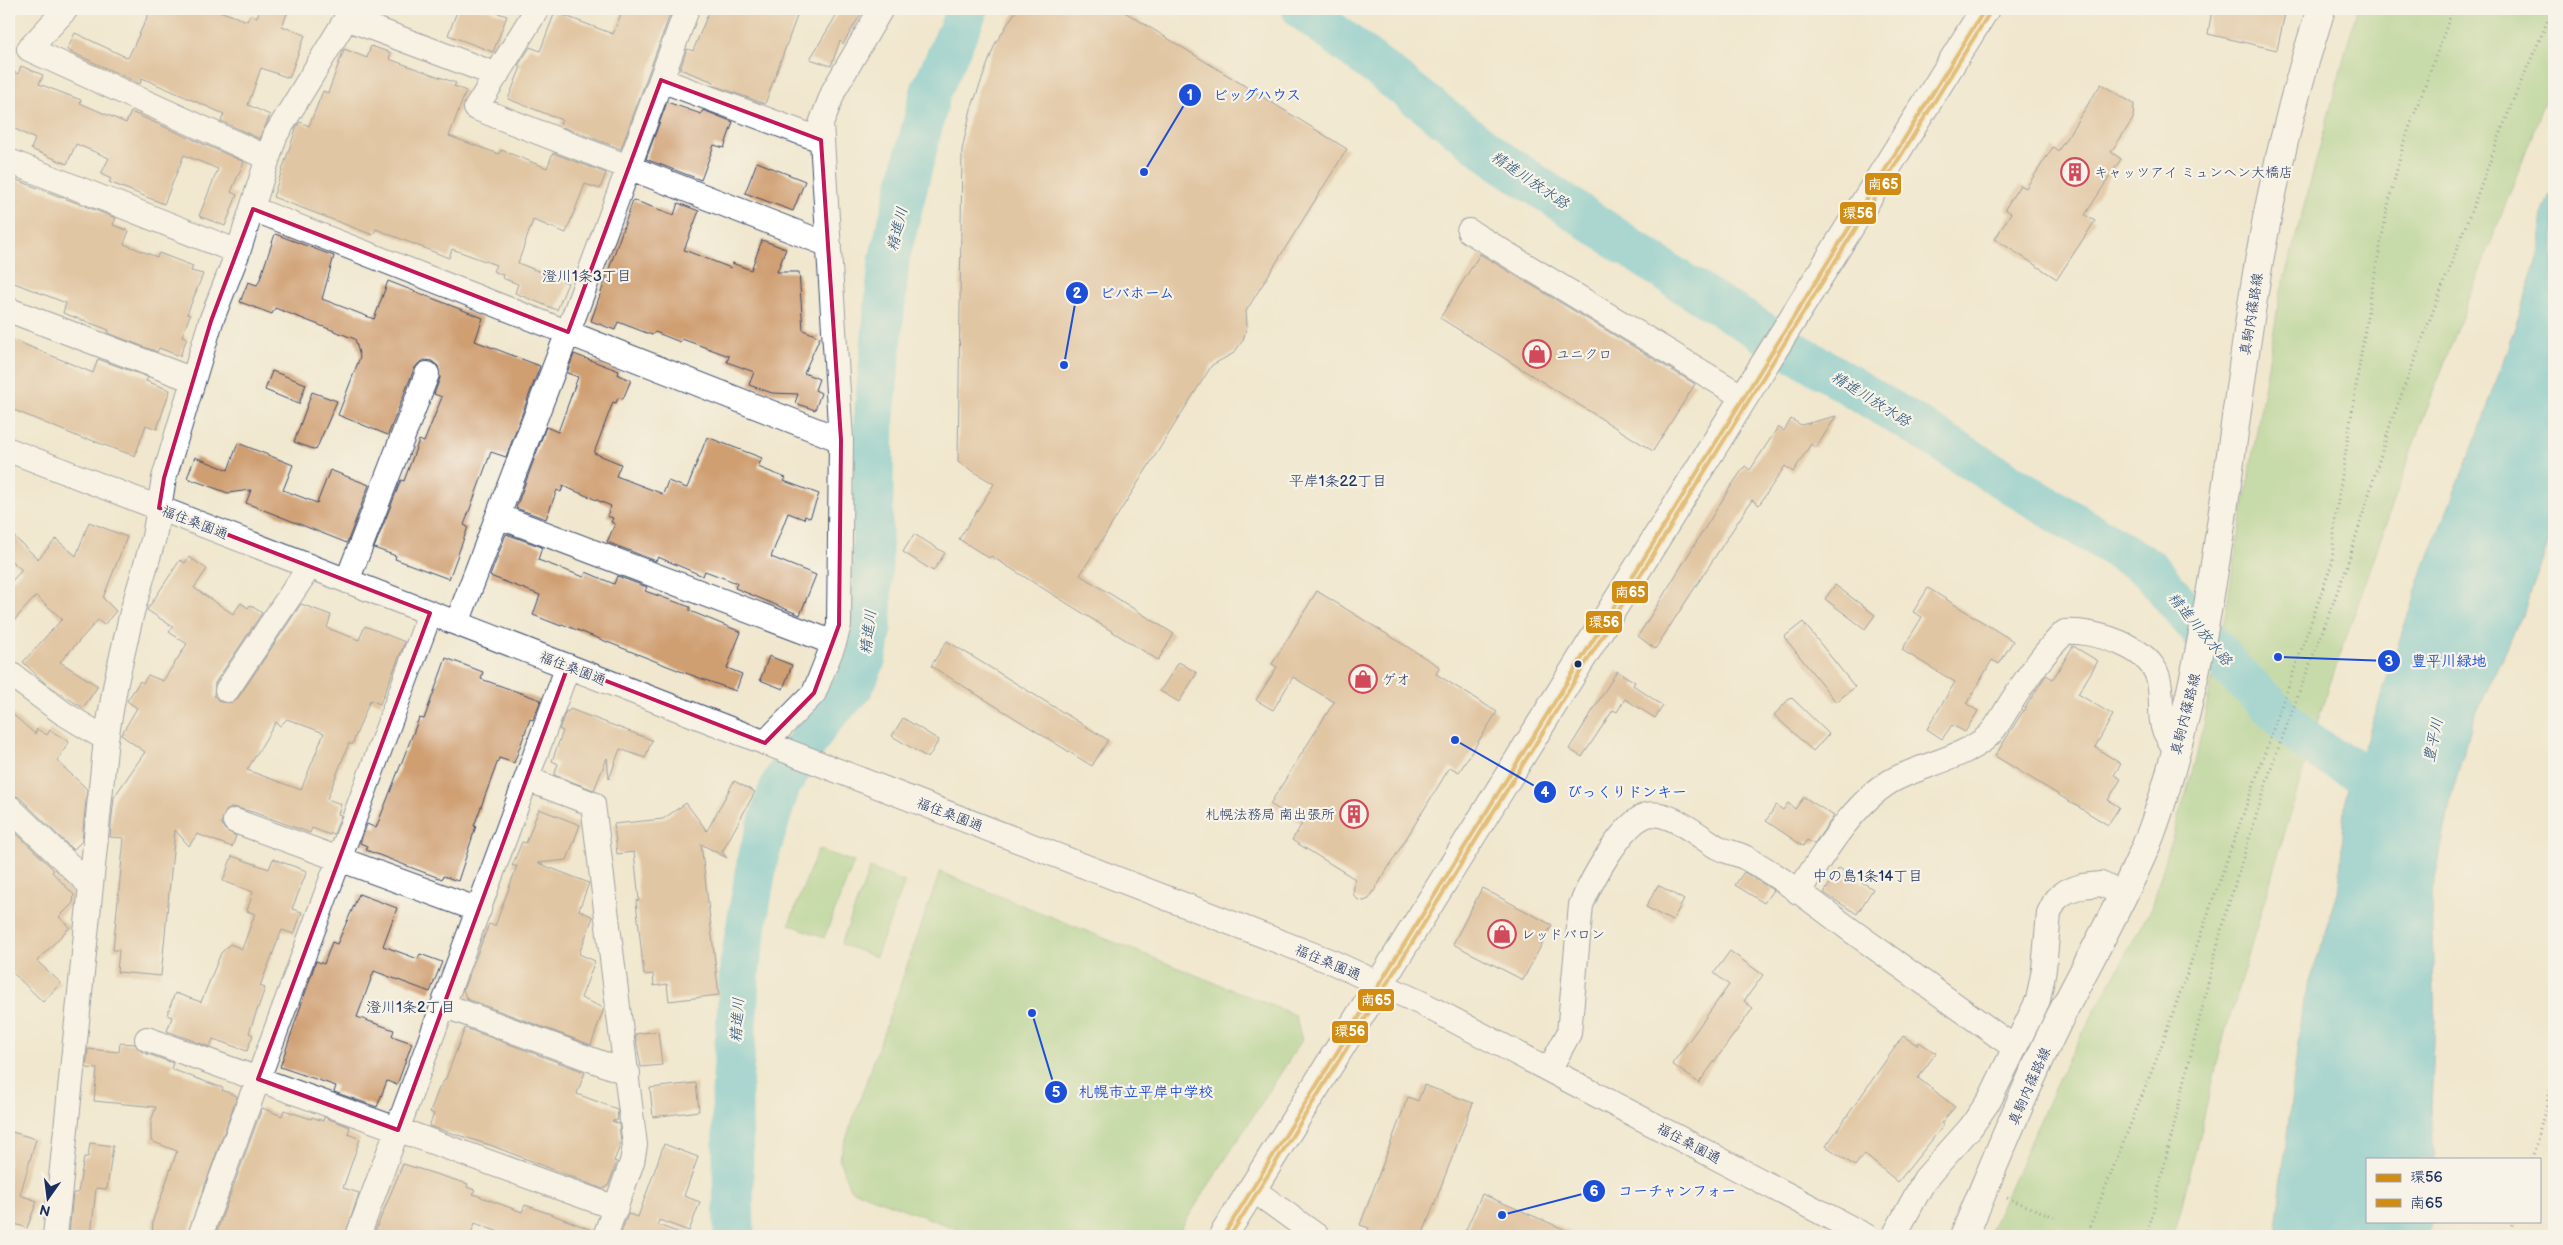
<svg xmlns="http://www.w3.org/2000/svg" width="2563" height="1245" font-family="'Balsamiq Sans','Klee One',sans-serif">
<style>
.green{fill:#96cb7d;stroke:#587d6e}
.water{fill:#56c1d0;stroke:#387897}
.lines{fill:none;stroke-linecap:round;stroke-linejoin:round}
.river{stroke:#56c1d0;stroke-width:41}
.building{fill:#cf9e71;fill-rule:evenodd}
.minor-casing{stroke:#3b4b6f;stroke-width:26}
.major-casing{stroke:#3b4b6f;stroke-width:30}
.highway-casing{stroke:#3b4b6f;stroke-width:30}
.path{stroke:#3b4b6f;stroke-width:3;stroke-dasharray:1 4;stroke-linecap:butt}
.minor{stroke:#fff;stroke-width:24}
.major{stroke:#fff;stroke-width:28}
.highway{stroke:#fff;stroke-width:28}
.bus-1-casing{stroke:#f7f3e8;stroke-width:8}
.bus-2-casing{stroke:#f7f3e8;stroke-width:8}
.bus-1{stroke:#d18d13;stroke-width:4}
.bus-2{stroke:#d18d13;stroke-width:4}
.marked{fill:none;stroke:#c2185b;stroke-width:4;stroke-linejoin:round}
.bus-dot{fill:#1b2f5e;stroke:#f7f3e8;stroke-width:2}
.labels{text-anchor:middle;stroke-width:4.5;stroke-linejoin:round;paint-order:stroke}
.poi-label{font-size:14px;fill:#1b2f5e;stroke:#f7f3e8;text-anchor:start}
.street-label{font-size:14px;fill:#1b2f5e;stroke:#f7f3e8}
.water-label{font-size:15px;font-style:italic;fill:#2a547a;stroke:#f7f3e8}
.neighbourhood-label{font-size:15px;fill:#1b2f5e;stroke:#f7f3e8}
.leader{fill:none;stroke:#1d4ed8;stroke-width:2}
.callout-dot{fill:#1d4ed8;stroke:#f7f3e8;stroke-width:2}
.mark-label{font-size:15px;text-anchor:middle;font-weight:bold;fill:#fff}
.callout-label{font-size:15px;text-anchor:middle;font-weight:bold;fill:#1d4ed8;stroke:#f7f3e8;stroke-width:4.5;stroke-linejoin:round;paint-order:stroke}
.line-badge{stroke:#f7f3e8;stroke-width:2}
.badge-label{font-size:14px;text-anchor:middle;font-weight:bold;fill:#fff}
</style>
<rect width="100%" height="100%" fill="#f7f3e8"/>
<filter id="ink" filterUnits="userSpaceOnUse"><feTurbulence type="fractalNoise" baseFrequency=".02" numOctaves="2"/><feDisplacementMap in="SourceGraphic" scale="10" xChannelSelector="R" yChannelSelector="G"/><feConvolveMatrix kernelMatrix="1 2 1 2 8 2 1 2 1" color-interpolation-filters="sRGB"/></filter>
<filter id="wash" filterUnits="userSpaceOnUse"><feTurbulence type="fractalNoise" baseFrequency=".0096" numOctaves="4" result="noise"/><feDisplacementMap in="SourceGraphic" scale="20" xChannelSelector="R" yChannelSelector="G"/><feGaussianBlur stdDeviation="1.12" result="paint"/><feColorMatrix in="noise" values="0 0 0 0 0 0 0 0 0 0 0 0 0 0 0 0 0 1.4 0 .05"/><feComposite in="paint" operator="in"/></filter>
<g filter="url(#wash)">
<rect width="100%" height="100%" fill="#f0e7ce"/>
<path class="green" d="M2357 9H2554V78L2419 429 2323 704 2224 1036 2174 1236H1988L2063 1069 2151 908 2196 759 2226 610 2280 295Z
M818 849 854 862 824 938 789 924Z
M870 868 905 882 876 957 841 944Z
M940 872 1295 1015 1302 1040 1176 1236H976L850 1189 839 1159Z"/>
<path class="water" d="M2554 185V528L2524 611 2474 718 2453 789 2431 899 2435 1022 2431 1108 2434 1159H2367V1221H2431L2429 1236H2275L2302 1009 2339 885 2347 782 2366 742 2421 575 2479 431 2515 327 2539 255 2543 212Z"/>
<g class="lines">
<path class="river" d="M1302 9 1502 162 1686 285 2150 569 2230 667 2309 743 2401 798
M734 1236 732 1092 740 965 758 857 780 786 820 722 853 687 865 661 871 633 874 418 889 260 931 91 968 9"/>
</g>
<g id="blocks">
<path class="building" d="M151 9H214L247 21 250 15 257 17 260 9H289L282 26 305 35 289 78 261 68 248 105 270 115 260 139 221 121 224 114 142 78 140 84 67 50 75 33 128 58Z
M458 9H486L507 16 493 52 448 35Z
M623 9H672L621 149 563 127 560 124 562 120 508 99 521 67 518 66 530 47 540 51 555 12 613 34Z
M710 9H779L797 16 765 104 713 85 714 82 680 69 687 49 693 51Z
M840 9H864L843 44 840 41 831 66 810 59Z
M1017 9H1120L1347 149 1246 311 1247 326 1243 340 1234 353 1212 365 1080 575 1174 634 1158 660 991 556 989 558 959 539 994 484 958 462 962 150 971 109 995 44Z
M2212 9H2286L2277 50 2208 34Z
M371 46 391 53 389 59 456 83 454 86 466 91 449 136 499 154 501 150 547 168 553 153 606 173 600 189 585 184 566 233 533 220 518 263 568 283 557 310 515 293 518 284 502 278 503 275 493 271 496 265 452 249 449 258 376 229 373 235 273 197 297 126 300 122 309 126 323 91 328 93 344 49 367 58Z
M21 66 43 75 39 84 81 100 80 103 126 123 131 112 244 162 231 192 237 195 225 226 199 216 218 169 184 155 164 204 109 182 111 179 101 174 109 158 76 144 67 164 31 149 35 139 9 126V70L18 74Z
M2101 84 2134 104 2133 119 2111 152 2121 159 2085 215 2095 221 2057 279 1995 239 2011 213 2005 209 2020 185 2026 188 2053 147 2058 151Z
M667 102 701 114 703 110 733 122 724 148 714 145 701 180 646 159Z
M757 162 805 181 793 211 745 193Z
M9 177 116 218 113 225 129 231 124 244 157 257 159 253 193 266 191 271 203 274 187 314 190 315 182 336 187 338 180 356 159 348 157 352 108 333 109 330 63 313 66 303 9 281Z
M633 200 674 215 678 203 699 211 684 250 731 268 732 263 751 270 762 240 786 249 777 272H799L803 330 820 337 804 373 819 379 815 390 821 393 815 410 795 403 798 394 772 393 749 385 754 372 727 362 729 356 682 339 680 342 655 332 652 335 618 322 615 330 591 321Z
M275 234 334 256 322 299 374 319 388 281 483 318 475 341 540 366 506 457 491 452 464 525 468 527 449 579 395 559 396 556 374 548 401 480 404 481 419 440 424 442 442 397 434 394 440 378 438 366 432 361 425 360 419 363 414 369 388 435 338 415 360 357 355 339 275 308 272 314 240 302 248 282 257 285 259 282Z
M1480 254 1695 384 1653 451 1440 318Z
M9 338 93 373 98 359 148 377 146 381 170 390 157 429 146 425 135 456 96 442 86 438V440L9 408Z
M574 354 619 371 618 375 631 380 623 399 618 398 616 403 613 402 594 453 621 464 616 476 663 494 668 481 687 488 707 437 762 458 758 467 786 478 784 481 819 494 810 518 805 516 804 519 788 513 771 557 816 575 800 615 735 588 737 583 705 571 703 576 658 557 656 561 607 542 615 524 611 522 613 518 607 516 611 506 563 486 561 492 557 490 546 519 516 508 546 427 558 432 578 377 567 373Z
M272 371 306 384 299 404 265 390Z
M312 392 337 401 316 450 294 442Z
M1836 416 1816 448 1811 444 1793 472 1785 466 1759 505 1752 500 1655 649 1638 636 1731 486 1745 466 1750 470 1778 427 1784 431 1791 419 1801 425Z
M238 443 293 465 283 490 317 503 330 470 369 485 347 543 246 503 251 490 228 493 187 478 195 457 228 470Z
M89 522 127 537 103 598 116 611 104 625 98 620 60 662 98 686 83 708 45 683 23 662 62 619 36 596 9 626V584L22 570 9 559V532L38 559 56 539 76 556Z
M506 534 542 547 538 560 584 577 586 572 614 584 617 576 647 587 645 591 690 607V611L741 632 727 668 742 674 736 691 680 671 562 624 561 626 533 615 540 595 490 576Z
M914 534 945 553 933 571 903 552Z
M189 557 207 569 194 588 233 614 241 603 248 608 250 605 262 613 215 683 214 696 220 702H233L238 698 301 604 331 615 327 628 359 640 365 626 405 642 380 704 370 700 352 745 349 743 327 799 341 804 338 814 341 815 334 834 331 833 330 835 312 828 310 833 253 812 233 807 226 811 221 823 225 830 236 836 232 847 197 834 189 846 175 830 161 976 117 972 119 950H113L124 838 110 837 114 797 145 752 121 735 137 708 127 701 140 681 143 683 148 675 163 681 187 644 169 632 173 627 147 610 180 560 185 563ZM287 719 324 733 301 790 247 770 276 722 280 726Z
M1835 585 1875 615 1865 629 1825 599Z
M1928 588 2013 641 1999 664 1992 660 1967 704 1978 711 1965 732 1952 725 1942 739 1927 729 1955 682 1902 650 1922 617 1913 612Z
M1317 591 1440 667 1436 674 1497 712 1459 772 1450 767 1369 899 1364 901 1358 900 1353 894 1355 879 1292 840 1302 824 1270 804 1334 702 1293 677 1273 710 1256 700 1277 667 1272 664Z
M1803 622 1855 687 1836 702 1784 637Z
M947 641 1108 740 1092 766 931 666Z
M2073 646 2098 661 2078 694 2113 715 2095 747 2121 764 2114 775 2121 779 2108 800 2119 807 2108 825 1995 756 2042 681 2046 675 2053 679Z
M769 656 792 665 783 689 760 680Z
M446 658 483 672 481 679 541 700 533 720 530 719 514 763 499 758 474 826H476L458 881 443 876 442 879 415 869 366 850 367 846 360 843 367 824 376 828 419 718 424 719Z
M1179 662 1197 673 1179 702 1160 691Z
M1617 671 1635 682 1633 685 1663 706 1655 718 1625 699 1617 712 1613 710 1582 757 1569 749Z
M1791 697 1829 734 1813 751 1774 715Z
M570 709 652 740 645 758 620 749 609 779 607 758 594 790 554 775 558 764 552 761 563 731 559 729 566 711 568 712Z
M9 711 35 734 37 729 47 735 50 730 69 742 57 761 87 789 82 841 73 850 19 797 9 794Z
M903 718 939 740 928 758 892 736Z
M734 781 755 792 722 852 727 858 701 844 719 995 669 1001 667 984 654 986 653 974 644 975 636 901 639 900 634 852 617 854 614 824 663 819 686 803 707 831Z
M1804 797 1834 816 1814 844 1807 840 1803 846 1766 821 1776 805 1783 810 1788 803 1795 809Z
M539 809 580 825 567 860 538 863 589 883 579 910 593 917 579 954 595 961 581 998 604 1008 591 1045 467 999 463 990 489 924 495 926 517 866H512L522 842 526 843Z
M9 826 54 870 52 872 74 895 73 903 59 917 70 927 37 961 61 983 43 1002 9 969Z
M232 856 269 869 273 859 307 871 292 909 302 912 294 934 282 930 260 986 265 988 249 1033 253 1035 247 1051 213 1039 210 1047 167 1031 172 1017 167 1015 175 993 201 1002 221 953 230 944 242 949 255 914 247 911 253 892 223 881Z
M1839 868 1873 889 1857 914 1824 893Z
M1744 872 1773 890 1764 903 1735 885Z
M1658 885 1684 900 1672 921 1646 907Z
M1482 888 1552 925 1523 980 1453 944Z
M359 894 397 908 383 946 418 959 420 954 442 962 430 992 374 971 357 1017 394 1030 392 1036 412 1043 397 1085 387 1081 377 1107 334 1092 336 1086 280 1067 316 961 324 964 332 942 337 944Z
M1730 951 1763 975 1744 1001 1753 1008 1699 1083 1672 1064 1729 985 1714 973Z
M465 1028 585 1072 577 1094 617 1109 618 1120 612 1121 619 1124 621 1143 614 1161 617 1162 608 1186 603 1189 490 1145 429 1126 434 1114 430 1112 439 1088 446 1078Z
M658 1031 662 1065 641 1067 635 1034Z
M1903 1036 1917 1045 1919 1042 1936 1053 1918 1078 1955 1107 1941 1123 1944 1125 1898 1182 1864 1154 1855 1166 1826 1146Z
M120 1043 135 1044 142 1052 173 1063 171 1069 223 1088 222 1090 237 1096 187 1236H152L153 1220 177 1151 151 1141V1121L156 1107 94 1101 97 1069 86 1068 88 1049 119 1052Z
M696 1083 699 1111 653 1117 650 1088Z
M1424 1085 1473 1103 1422 1236H1366L1369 1228 1360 1225 1408 1097 1418 1101Z
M262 1108 282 1116 284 1110 311 1119 312 1117 323 1121 324 1117 350 1127 348 1134 360 1139 343 1188 359 1193 345 1236H215Z
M12 1132 36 1139 20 1195 37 1201 27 1228 9 1222V1142Z
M90 1143 113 1146 107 1189 96 1188 91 1236H69L73 1193H78L84 1157H88Z
M664 1144 698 1157 684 1196 700 1202 689 1231 659 1220 658 1225 683 1234V1236H620L628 1214 638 1217Z
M403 1164 468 1184 467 1187 475 1190 473 1194 522 1212 525 1205 553 1215 592 1230V1236H509L475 1223 470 1236H373Z
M1482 1194 1580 1236H1463Z"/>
</g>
</g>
<g filter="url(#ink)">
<use href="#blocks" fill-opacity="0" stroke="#3b4b6f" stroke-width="1"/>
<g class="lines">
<defs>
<path id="minor" d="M66 9 29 49 268 158
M537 9 476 108 829 245
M346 18 497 75
M661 80 821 140
M9 161 238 252
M253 209 841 440
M1469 231 1743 397
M9 310 193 380
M9 450 1332 962 1421 1003 1866 1236
M498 516 834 643
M347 581 427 374
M457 623 568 332 687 9
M9 673 63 713 106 739
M227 690 310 566
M765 743 814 693 834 643 839 625 841 440 821 124 834 90 881 9
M527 779 593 804 635 1145 632 1162 605 1236
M9 807 90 885
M235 821 479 910
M1798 892C1823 855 1856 798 1897 778 1924 765 1963 757 1986 738 1997 729 2004 713 2012 701 2028 676 2044 652 2065 632 2094 630 2148 646 2158 677 2163 693 2159 711 2163 727 2165 735 2172 743 2176 751
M443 1005 628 1073
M147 1039 616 1208
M1549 1070 1569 1033 1581 905C1591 881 1622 823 1647 815 1668 809 1700 837 1717 847 1726 852 1737 853 1746 858 1783 878 1818 906 1852 931 1906 970 1960 1009 2015 1048
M1252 1189 1317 1236
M55 1236 106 739 116 682 132 612 154 537 164 478 211 321 238 252 275 136 352 9
M200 1236 430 613
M358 1236 568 666
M1894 1236 1925 1179 1971 1127 1990 1099 2038 1000 2044 969 2049 913 2056 899 2067 891 2082 886 2101 884 2123 894"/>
<path id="major" d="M1964 1236C1994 1165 2023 1092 2057 1023 2085 967 2117 912 2142 855 2157 822 2167 786 2176 751 2216 605 2229 454 2252 305 2267 204 2290 105 2321 9"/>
<path id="highway" d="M1223 1236 1985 9"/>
</defs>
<use href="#minor" class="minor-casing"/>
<use href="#major" class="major-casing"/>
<use href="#highway" class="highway-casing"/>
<path class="path" d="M2532 1159 2554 1077
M2007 1198 2057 1218
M2086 1236 2157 1058 2332 563 2335 520 2369 304 2389 201 2404 142 2453 9
M2147 1236 2223 922 2273 762 2347 566 2390 425 2514 98 2553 9
M2510 1236 2514 1221"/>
<use href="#minor" class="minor"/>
<use href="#major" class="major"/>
<use href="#highway" class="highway"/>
<defs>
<path id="bus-1" d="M1223 1236 1985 9"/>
<path id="bus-2" d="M1230 1236 1990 12"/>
</defs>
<use href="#bus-1" class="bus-1-casing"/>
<use href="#bus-2" class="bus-2-casing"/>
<use href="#bus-1" class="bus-1"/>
<use href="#bus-2" class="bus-2"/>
</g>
</g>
<path d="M0 0H2563V1245H0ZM661 80 821 140 841 440 839 625 814 693 765 743 568 666 398 1130 258 1079 430 613 159 508 164 478 211 321 253 209 568 332Z" fill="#f0e7ce" fill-opacity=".55" fill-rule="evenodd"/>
<path class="marked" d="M661 80 821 140 841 440 839 625 814 693 765 743 568 666 398 1130 258 1079 430 613 159 508 164 478 211 321 253 209 568 332Z"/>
<defs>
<symbol id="building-ring" viewBox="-11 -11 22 22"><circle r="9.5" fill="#f7f3e8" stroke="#d1495b" stroke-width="1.5"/><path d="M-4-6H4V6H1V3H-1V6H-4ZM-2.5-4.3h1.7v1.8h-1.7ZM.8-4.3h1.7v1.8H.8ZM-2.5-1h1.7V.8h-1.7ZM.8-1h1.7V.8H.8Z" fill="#d1495b"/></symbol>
<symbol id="shop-ring" viewBox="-11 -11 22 22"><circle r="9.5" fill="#f7f3e8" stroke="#d1495b" stroke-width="1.5"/><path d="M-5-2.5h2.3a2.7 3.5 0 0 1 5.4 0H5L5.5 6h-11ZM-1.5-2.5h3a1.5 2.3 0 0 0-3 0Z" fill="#d1495b"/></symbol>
</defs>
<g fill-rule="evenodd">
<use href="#building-ring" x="2059" y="156" width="32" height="32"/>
<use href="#shop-ring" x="1521" y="338" width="32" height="32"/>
<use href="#shop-ring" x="1347" y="663" width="32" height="32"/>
<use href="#building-ring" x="1338" y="798" width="32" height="32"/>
<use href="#shop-ring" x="1486" y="918" width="32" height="32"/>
</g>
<circle class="bus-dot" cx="1578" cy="664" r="4.5"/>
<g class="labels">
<g class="poi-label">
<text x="2094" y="177">キャッツアイ ミュンヘン大橋店</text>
<text x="1556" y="359">ユニクロ</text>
<text x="1382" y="684">ゲオ</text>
<text x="1335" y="819" text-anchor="end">札幌法務局 南出張所</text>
<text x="1521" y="939">レッドバロン</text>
</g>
<g class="street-label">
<text transform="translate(2251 314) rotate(-81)" y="5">真駒内篠路線</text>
<text transform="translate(195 522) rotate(21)" y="5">福住桑園通</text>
<text transform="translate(573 668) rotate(21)" y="5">福住桑園通</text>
<text transform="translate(2185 714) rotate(-76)" y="5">真駒内篠路線</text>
<text transform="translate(950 814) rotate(21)" y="5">福住桑園通</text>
<text transform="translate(1328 962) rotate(23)" y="5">福住桑園通</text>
<text transform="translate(2029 1086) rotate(-66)" y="5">真駒内篠路線</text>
<text transform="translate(1689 1143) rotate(28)" y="5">福住桑園通</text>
</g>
<g class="water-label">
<text transform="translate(1530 180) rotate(34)" y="5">精進川放水路</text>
<text transform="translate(897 229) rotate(-76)" y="5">精進川</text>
<text transform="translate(1871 399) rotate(32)" y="5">精進川放水路</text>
<text transform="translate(2200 629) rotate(50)" y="5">精進川放水路</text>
<text transform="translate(868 632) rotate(-83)" y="5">精進川</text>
<text transform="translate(2433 740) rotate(-78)" y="5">豊平川</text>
<text transform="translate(737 1020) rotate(-86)" y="5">精進川</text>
</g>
<g class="neighbourhood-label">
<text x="587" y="281">澄川1条3丁目</text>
<text x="1338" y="486">平岸1条22丁目</text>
<text x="1868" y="881">中の島1条14丁目</text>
<text x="411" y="1012">澄川1条2丁目</text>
</g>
</g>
<path class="leader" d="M1144 172L1190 95M1064 365L1077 293M2278 657L2389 661M1455 740L1545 792M1032 1013L1056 1092M1502 1215L1594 1191"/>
<g class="callout-dot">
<circle cx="1144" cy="172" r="5"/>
<circle cx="1064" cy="365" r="5"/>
<circle cx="2278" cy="657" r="5"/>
<circle cx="1455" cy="740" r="5"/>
<circle cx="1032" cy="1013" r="5"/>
<circle cx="1502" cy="1215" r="5"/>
<circle cx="1190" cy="95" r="12"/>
<circle cx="1077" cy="293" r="12"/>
<circle cx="2389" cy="661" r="12"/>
<circle cx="1545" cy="792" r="12"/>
<circle cx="1056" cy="1092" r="12"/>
<circle cx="1594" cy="1191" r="12"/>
</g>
<g class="mark-label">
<text x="1190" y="100">1</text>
<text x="1077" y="298">2</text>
<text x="2389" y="666">3</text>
<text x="1545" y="797">4</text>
<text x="1056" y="1097">5</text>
<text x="1594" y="1196">6</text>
</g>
<g class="callout-label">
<text x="1257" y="100">ビッグハウス</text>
<text x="1137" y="298">ビバホーム</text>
<text x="2449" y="666">豊平川緑地</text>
<text x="1627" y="797">びっくりドンキー</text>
<text x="1146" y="1097">札幌市立平岸中学校</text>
<text x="1677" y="1196">コーチャンフォー</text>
</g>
<g class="line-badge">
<rect x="1864" y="172" width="38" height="24" rx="5" fill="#d18d13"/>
<rect x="1839" y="201" width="38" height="24" rx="5" fill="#d18d13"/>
<rect x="1611" y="580" width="38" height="24" rx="5" fill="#d18d13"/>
<rect x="1585" y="610" width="38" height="24" rx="5" fill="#d18d13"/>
<rect x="1357" y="988" width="38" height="24" rx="5" fill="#d18d13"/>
<rect x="1331" y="1020" width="38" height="24" rx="5" fill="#d18d13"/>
</g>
<g class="badge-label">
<text x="1883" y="189">南65</text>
<text x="1858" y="218">環56</text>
<text x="1630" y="597">南65</text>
<text x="1604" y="627">環56</text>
<text x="1376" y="1005">南65</text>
<text x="1350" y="1036">環56</text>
</g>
<rect width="2563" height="1245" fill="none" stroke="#f7f3e8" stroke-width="30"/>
<rect x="2366" y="1158" width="175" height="65" fill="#f7f3e8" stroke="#9fa5b1"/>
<rect x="2376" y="1174" width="25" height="8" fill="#d18d13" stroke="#9fa5b1"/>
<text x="2410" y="1182" font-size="15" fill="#1b2f5e">環56</text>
<rect x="2376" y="1199" width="25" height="8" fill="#d18d13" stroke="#9fa5b1"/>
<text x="2410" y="1208" font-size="15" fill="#1b2f5e">南65</text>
<g transform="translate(48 1198) rotate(194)" stroke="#f7f3e8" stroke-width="4" paint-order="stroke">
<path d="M0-4L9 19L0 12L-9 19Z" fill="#1b2f5e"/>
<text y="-8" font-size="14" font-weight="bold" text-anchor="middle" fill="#1b2f5e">N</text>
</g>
</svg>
